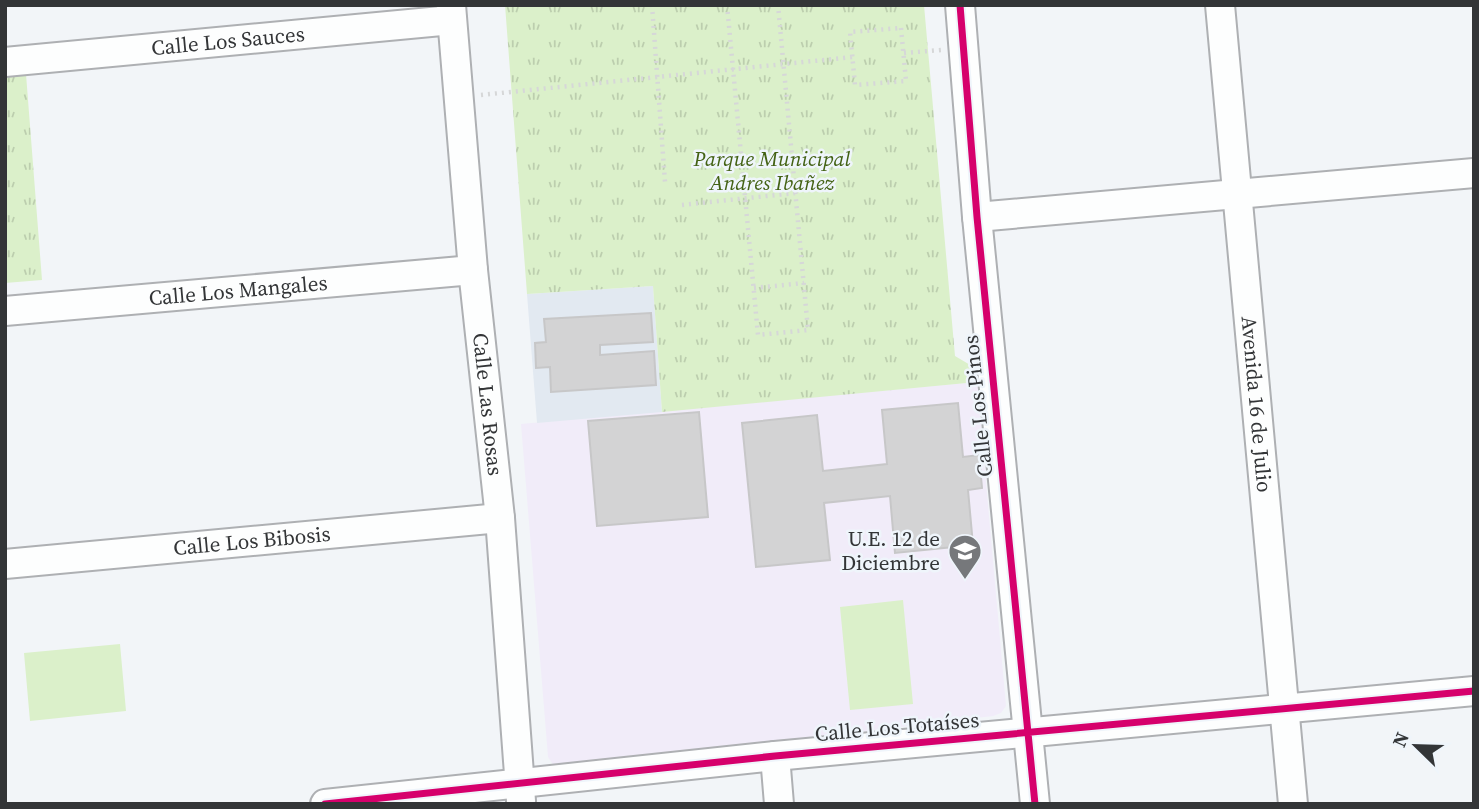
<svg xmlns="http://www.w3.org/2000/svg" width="1479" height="809" font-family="'Source Serif 4',serif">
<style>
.education{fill:#f1ecf9}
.built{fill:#e2e9f1}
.grass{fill:url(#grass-tufts)}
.garden{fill:#dbf0ca}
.building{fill:#d3d3d4;stroke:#c7c7c8;stroke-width:2}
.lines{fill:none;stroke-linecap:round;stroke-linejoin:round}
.minor-casing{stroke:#aeb0b3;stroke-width:32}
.path{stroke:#d6d7d8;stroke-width:4.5;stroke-dasharray:2 5;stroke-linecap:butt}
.minor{stroke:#fdfefe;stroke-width:28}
.cycleway-casing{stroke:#eff5fb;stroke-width:11}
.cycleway{stroke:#d6006c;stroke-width:7}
.labels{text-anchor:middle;stroke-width:5;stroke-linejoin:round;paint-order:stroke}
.street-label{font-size:21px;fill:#333537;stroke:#eff5fb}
.park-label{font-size:21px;font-style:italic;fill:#436214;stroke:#eff5fb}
.poi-label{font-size:21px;fill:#333537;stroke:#eff5fb;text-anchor:end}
</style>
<defs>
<pattern id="grass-tufts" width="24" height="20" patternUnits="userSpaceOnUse" patternTransform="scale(1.75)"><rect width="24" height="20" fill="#dbf0ca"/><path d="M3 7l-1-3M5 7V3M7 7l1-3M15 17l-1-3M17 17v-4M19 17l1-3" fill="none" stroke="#bcceae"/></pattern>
</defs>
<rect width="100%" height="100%" fill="#f2f5f8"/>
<path class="education" d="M977 382 1006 706 1001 713 993 716 566 767 554 766 548 757 521 424Z"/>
<path class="built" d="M653 286 662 412 537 423 527 294Z"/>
<path class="grass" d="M505 5H924L955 356 977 369V382L662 412 653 286 527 294Z
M26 74 42 280 5 283V76Z"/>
<path class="garden" d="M903 600 913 704 850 710 840 607Z
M120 644 126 711 30 721 24 653Z"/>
<path class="building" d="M651 313 653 342 600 345V355L654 351 656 385 551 392 550 367 536 368 535 343 546 342 544 319Z
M958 403 963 457 979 455 982 488 968 490 973 545 895 553 890 496 824 503 830 560 756 567 742 423 817 415 823 471 887 464 882 410Z
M699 412 708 517 597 526 588 421Z"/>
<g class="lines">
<defs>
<g id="minor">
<path id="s1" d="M451 5 473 270 500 518 521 801"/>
<path d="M960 5 977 217 1035 804"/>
<path id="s2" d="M1220 5 1293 804"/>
<path id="s3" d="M5 62 452 20"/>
<path d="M977 217 1474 173"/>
<path id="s4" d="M5 311 473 270"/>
<path id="s5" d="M5 564 500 518"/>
<path d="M775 756 779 804"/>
<path d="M325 804 775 756 1474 691"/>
</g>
</defs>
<use href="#minor" class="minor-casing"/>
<path class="path" d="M652 5 665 182
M727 5 758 335 808 330 778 5
M901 28 906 81 855 85 850 32Z
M904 53 941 50
M481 95 853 57
M682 205 795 193
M754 288 804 283"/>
<use href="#minor" class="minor"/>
<defs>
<path id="cycleway" d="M960 5 977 217 1035 804
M325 804 775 756 1474 691"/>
</defs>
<use href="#cycleway" class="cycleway-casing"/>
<use href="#cycleway" class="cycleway"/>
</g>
<defs>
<symbol id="school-pin" viewBox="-11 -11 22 30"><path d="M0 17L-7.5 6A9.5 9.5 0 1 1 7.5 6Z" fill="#76787b" stroke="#eff5fb"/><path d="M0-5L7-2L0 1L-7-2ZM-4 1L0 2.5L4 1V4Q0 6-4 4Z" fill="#fff"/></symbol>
</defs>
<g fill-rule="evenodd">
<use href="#school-pin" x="946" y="532" width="38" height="52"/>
</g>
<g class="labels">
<g class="street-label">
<text dy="7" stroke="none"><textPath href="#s3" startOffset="224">Calle Los Sauces</textPath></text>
<text dy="7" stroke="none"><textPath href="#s4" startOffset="234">Calle Los Mangales</textPath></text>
<text dy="7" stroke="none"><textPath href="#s1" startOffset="401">Calle Las Rosas</textPath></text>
<text dy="7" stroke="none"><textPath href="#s2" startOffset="401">Avenida 16 de Julio</textPath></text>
<text transform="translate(978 406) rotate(-96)" y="7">Calle Los Pinos</text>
<text dy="7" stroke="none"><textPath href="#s5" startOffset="248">Calle Los Bibosis</textPath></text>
<text transform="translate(897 727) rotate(-5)" y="7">Calle Los Totaíses</text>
</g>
<g class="park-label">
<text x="772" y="166">Parque Municipal<tspan x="772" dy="24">Andres Ibañez</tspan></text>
</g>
<g class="poi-label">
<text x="940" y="546">U.E. 12 de<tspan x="940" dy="24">Diciembre</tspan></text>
</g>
</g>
<rect width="1479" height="809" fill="none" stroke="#333537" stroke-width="14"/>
<g transform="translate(1416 746) rotate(293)" stroke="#eff5fb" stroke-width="5" paint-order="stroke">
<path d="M0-5L12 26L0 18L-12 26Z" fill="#333537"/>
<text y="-10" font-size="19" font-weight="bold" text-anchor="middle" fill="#333537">N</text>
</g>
</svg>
